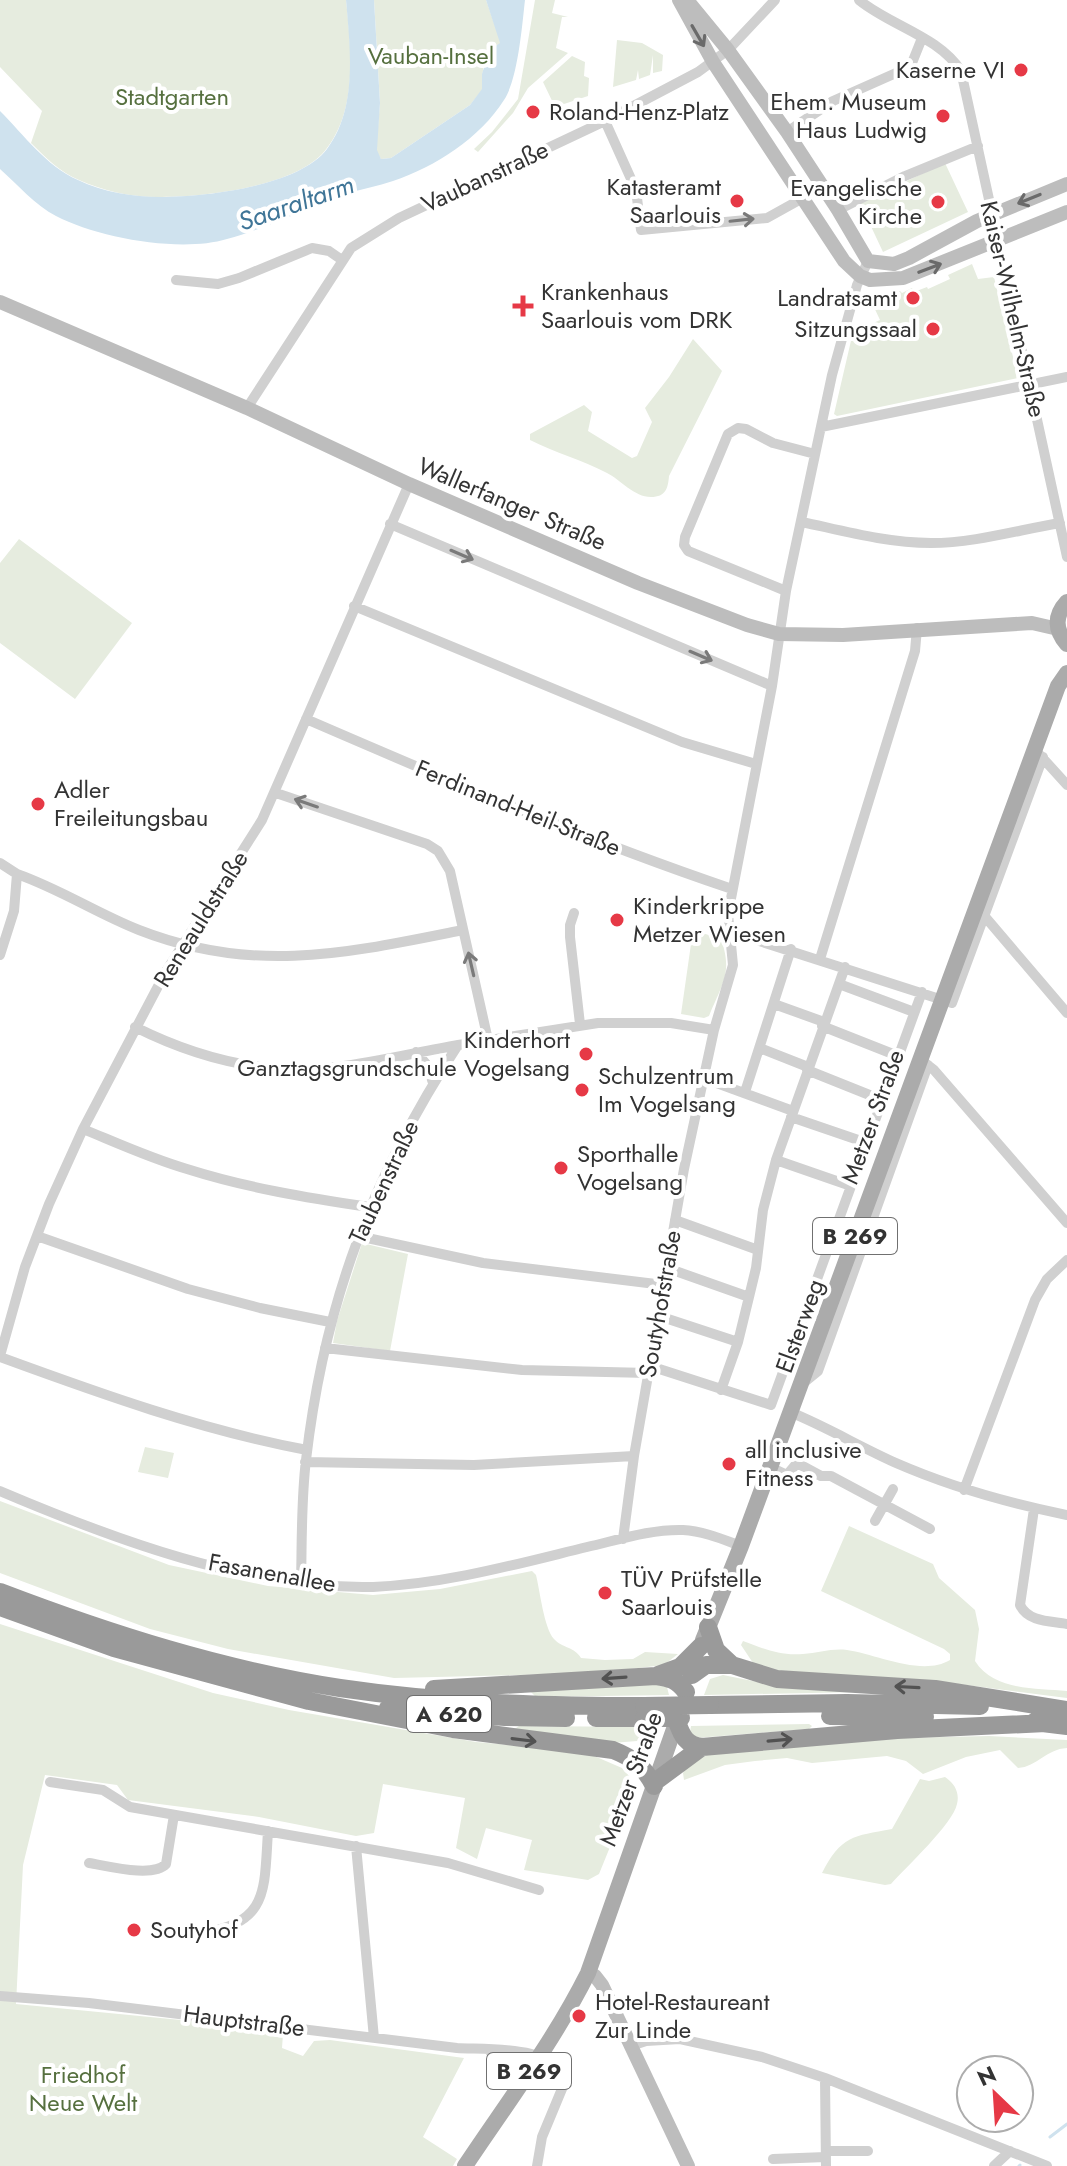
<svg xmlns="http://www.w3.org/2000/svg" width="1067" height="2166" font-family="Jost,sans-serif">
<style>
.green{fill:#e6ecdf}
.water{fill:#cfe2ee}
.lines{fill:none;stroke-linecap:round;stroke-linejoin:round}
.stream{stroke:#cfe2ee;stroke-width:3}
.street{stroke:#d0d0d0;stroke-width:10}
.secondary{stroke:#bdbdbd;stroke-width:14}
.primary{stroke:#ababab;stroke-width:16}
.highway{stroke:#9a9a9a;stroke-width:18}
.highway-bridge{stroke:#9a9a9a;stroke-width:18}
.oneway{stroke:#6a6a6a}
.oneway2{stroke:#7a7a7a}
.oneway3{stroke:#525252}
.poi-dot{fill:#e63946;stroke:#fff;stroke-width:3}
.labels{text-anchor:middle;stroke-width:8;stroke-linejoin:round;paint-order:stroke}
.shield{fill:#fff;stroke:#707070;stroke-width:2}
.shield-label{font-size:22px;font-weight:bold;fill:#333}
.park-label{font-size:24px;fill:#56703f;stroke:#fff}
.poi-label{font-size:24px;fill:#333;stroke:#fff;text-anchor:start}
.street-label{font-size:24px;fill:#333;stroke:#fff}
.water-label{font-size:26px;font-style:italic;fill:#3f7597;stroke:#fff}
</style>
<rect width="100%" height="100%" fill="#fff"/>
<path class="green" d="M0 0H346C351 48 358 107 327 148 300 186 207 197 162 197 134 198 104 191 79 180 60 172 46 158 31 143L42 111 0 67Z
M374 0H486L501 43C484 55 481 68 483 89L470 105 391 158 381 159 376 150 380 103Z
M535 0H555L552 13 568 17H562L556 48 568 53 528 88 513 113 478 152 474 149 492 132 518 99Z
M617 40 642 43 663 55 662 71 653 73V55L650 75 639 79 638 70 636 80 613 87Z
M572 56 585 62 584 76 589 78 588 96 555 107 543 82Z
M945 163 968 212 883 252 860 203Z
M972 264 978 279 994 277 1018 378 837 416 834 414 853 332 880 320 872 303 900 291 902 293 912 288 914 292 927 287 928 289 950 279 948 275Z
M693 339 722 371 669 476C668 488 666 497 651 497 634 497 621 480 607 473 583 460 555 453 530 440V434L584 405 592 412 588 431 632 458 637 456 652 422 645 408 669 377Z
M19 539 132 623 75 699 0 643V563Z
M693 930 721 939C733 973 722 984 709 1016L704 1018 681 1014Z
M362 1243 408 1254 390 1351 333 1343 337 1321Z
M145 1447 174 1453 168 1478 138 1472Z
M0 1501 169 1565 268 1586 373 1595 440 1589 532 1571 536 1575C540 1591 544 1628 554 1639 562 1648 575 1647 581 1658L605 1660 633 1659 645 1652 678 1654 664 1665 596 1673 394 1678 228 1649 150 1629 0 1573Z
M849 1526 933 1564 939 1578 975 1610 979 1629 975 1661C994 1691 1036 1688 1067 1691V1698L935 1681 781 1672 753 1663 741 1645 743 1641C764 1649 780 1656 803 1654 818 1653 832 1648 847 1650 876 1654 922 1677 950 1660V1654L944 1649 821 1591Z
M0 1624 213 1693 289 1710 476 1742 585 1752 622 1768 630 1777 634 1788 599 1874 588 1880 524 1870 532 1840 486 1828 477 1859 456 1848 465 1798 383 1784 374 1833 356 1836 259 1817 128 1800 117 1785 45 1775 23 1865 16 2004 222 2024 283 2034 282 2048 303 2056 314 2041 330 2040 464 2058 423 2137 457 2159 453 2166H0Z
M723 1675 768 1684 860 1692 704 1695 710 1679Z
M661 1684 667 1687 669 1695 536 1697 530 1691Z
M809 1724 812 1726 809 1729 696 1738 690 1732 691 1726Z
M519 1726 655 1727 650 1740 612 1743 513 1730Z
M989 1736 1067 1740V1748C1046 1749 1037 1767 1018 1768L1000 1750 966 1757 923 1774 906 1761 887 1756 812 1763 787 1758 755 1761 725 1765 684 1780 683 1773 687 1766 711 1752 851 1739Z
M945 1777C954 1783 960 1792 957 1804 953 1824 906 1867 891 1884L885 1885 822 1873C841 1836 853 1836 892 1829L920 1779 929 1781Z"/>
<path class="water" d="M346 0H374L380 103 377 150 381 159 391 158 470 105 482 89V74L489 51 500 43 486 0H525C522 26 518 79 504 100 480 138 435 167 393 181 378 186 362 189 346 194 306 208 268 228 227 239 181 253 98 238 56 216 36 206 17 184 0 169V111C24 135 46 166 78 180 103 192 133 197 161 197 206 197 299 186 327 149 358 108 350 47 346 0Z"/>
<g class="lines">
<path class="stream" d="M1050 2137 1067 2124
M1019 2166 1020 2165"/>
<path class="street" d="M859 0C891 26 938 36 961 71L1067 557
M605 121 636 190 641 230 767 218 803 198
M787 132 833 101 905 69 912 63 922 38
M838 210 905 176 978 146
M176 280 218 284 239 278 312 248 329 251 342 260
M247 408 351 248 399 218 605 121 698 72 728 50 775 0
M821 427 1067 377
M802 522C844 531 887 543 931 543 974 543 1018 530 1060 523
M390 524 772 686
M786 591 688 551 684 545 685 537 728 434 738 428 746 429 773 443 815 454
M354 606 682 742 756 764
M306 719C447 780 587 840 732 889
M1039 754 1067 785
M276 793 427 844 438 851 450 871 488 1040
M0 863 17 874C60 889 98 914 139 930 254 975 348 953 463 930
M981 912 1067 1013
M574 913 570 925V937L580 1024
M728 931 952 1003 1043 757
M0 955 14 911 17 874
M820 959 915 651 917 628
M839 984 914 1012
M774 1004 824 1022
M822 1026 898 1056
M135 1027C199 1059 266 1076 337 1067 378 1062 418 1052 458 1045
M760 1048 808 1067
M416 1052 427 1065 433 1083
M925 1063 934 1070 1067 1223
M807 1070 882 1100
M703 1078 793 1111
M745 1092 791 949
M791 1117 867 1143
M83 1129C117 1143 152 1159 187 1169 247 1188 308 1198 369 1207
M776 1160 851 1186
M675 1220 758 1250
M37 1236 188 1289 260 1308 330 1322
M358 1236 483 1263 664 1285
M667 1268 749 1297
M659 1316 738 1342
M325 1348 522 1370 648 1373
M0 1356 25 1267 49 1204 83 1129 165 973 262 820 409 484
M0 1357C101 1394 201 1430 307 1450
M650 1366 771 1405 922 992
M802 1384 818 1371 928 1065
M721 1390 738 1342 749 1297 756 1268 763 1210 776 1160 845 967
M790 1412C827 1427 860 1447 896 1463 951 1487 1008 1503 1067 1515
M305 1462 474 1465 634 1456
M770 1467 787 1475 797 1463 821 1476H831L930 1529
M964 1490 1035 1300 1047 1279 1067 1260
M0 1491C113 1539 249 1590 373 1587 446 1584 517 1564 587 1547 618 1540 651 1529 683 1530 703 1531 722 1539 741 1546
M1034 1509 1020 1605C1028 1622 1050 1621 1067 1624
M875 1521 893 1489
M623 1539 634 1456 684 1169 714 1030 733 965 728 914 772 686 786 591 832 375 857 285 868 261
M301 1583C302 1542 301 1501 306 1460 324 1304 372 1176 458 1045L598 1023H671L714 1030
M50 1782 103 1790 130 1807 448 1863 539 1890
M356 1846 374 2038
M89 1863C108 1866 153 1878 166 1864L174 1815
M196 1934C269 1924 264 1893 268 1831
M0 1996 89 2003 457 2048C486 2050 561 2044 564 2084L542 2137 537 2166
M631 2046 646 2041 680 2039 762 2057 825 2078 1047 2166
M488 2049 496 2058 526 2075
M825 2078 826 2166
M826 2151H868
M773 2159 826 2157
M994 2166 1010 2151"/>
<path class="secondary" d="M679 0 713 62 844 261 860 276 870 280 903 278 1067 212
M687 0 728 50 787 132 838 210 868 261 894 264 909 258 977 221 1067 184
M0 302 247 408 409 484 638 583 747 625 779 634 843 635 1032 623 1058 629
M588 1973 595 1976 602 1985 688 2166"/>
<path class="primary" d="M1067 602C1054 616 1055 630 1067 644
M703 1640 741 1546 1058 686 1067 673
M465 2166C507 2103 554 2041 588 1973L679 1715"/>
<path class="highway" d="M0 1592C110 1634 223 1670 340 1688 441 1703 542 1706 644 1706
M0 1607 114 1648 309 1701 453 1729 613 1750C633 1758 644 1766 654 1786
M708 1627 716 1650 732 1665
M658 1675 680 1667 701 1646
M692 1675 706 1665H732L777 1679 935 1689 1067 1710
M434 1689 656 1676C670 1678 677 1680 686 1692
M710 1705 847 1703 980 1706
M388 1708 505 1717 566 1718
M830 1716 925 1717
M596 1718H644
M677 1722C682 1736 686 1745 702 1747L897 1730 1046 1723
M1034 1722 1067 1726
M656 1781 702 1747"/>
<path class="highway-bridge" d="M644 1706 710 1705
M644 1718H681"/>
</g>
<defs><path id="oneway-shaft" d="M-6 0H5M1.5-3L5.5 0L1.5 3" fill="none" stroke-width="1.6" stroke-linecap="round" stroke-linejoin="round" transform="scale(2)"/></defs>
<g class="oneway">
<use href="#oneway-shaft" transform="translate(698 36) rotate(60)"/>
<use href="#oneway-shaft" transform="translate(1029 199) rotate(158)"/>
<use href="#oneway-shaft" transform="translate(930 268) rotate(-21)"/>
</g>
<g class="oneway2">
<use href="#oneway-shaft" transform="translate(742 220) rotate(-6)"/>
<use href="#oneway-shaft" transform="translate(462 555) rotate(23)"/>
<use href="#oneway-shaft" transform="translate(701 656) rotate(23)"/>
<use href="#oneway-shaft" transform="translate(306 803) rotate(-161)"/>
<use href="#oneway-shaft" transform="translate(471 964) rotate(-103)"/>
</g>
<g class="oneway3">
<use href="#oneway-shaft" transform="translate(614 1678) rotate(176)"/>
<use href="#oneway-shaft" transform="translate(907 1687) rotate(-177)"/>
<use href="#oneway-shaft" transform="translate(524 1740) rotate(7)"/>
<use href="#oneway-shaft" transform="translate(780 1740) rotate(-5)"/>
</g>
<g class="poi-dot">
<circle cx="1021" cy="70" r="8"/>
<circle cx="533" cy="112" r="8"/>
<circle cx="943" cy="116" r="8"/>
<circle cx="737" cy="201" r="8"/>
<circle cx="938" cy="202" r="8"/>
<circle cx="913" cy="298" r="8"/>
<path d="M519 294h8v8h8v8h-8v8h-8v-8h-8v-8h8z"/>
<circle cx="933" cy="329" r="8"/>
<circle cx="38" cy="804" r="8"/>
<circle cx="617" cy="920" r="8"/>
<circle cx="586" cy="1054" r="8"/>
<circle cx="582" cy="1090" r="8"/>
<circle cx="561" cy="1168" r="8"/>
<circle cx="729" cy="1464" r="8"/>
<circle cx="605" cy="1593" r="8"/>
<circle cx="134" cy="1930" r="8"/>
<circle cx="579" cy="2016" r="8"/>
</g>
<g class="labels">
<g class="shield">
<rect x="813" y="1218" width="84" height="36" rx="6"/>
<rect x="407" y="1696" width="84" height="36" rx="6"/>
<rect x="487" y="2053" width="84" height="36" rx="6"/>
</g>
<g class="shield-label">
<text x="855" y="1244">B 269</text>
<text x="449" y="1722">A 620</text>
<text x="529" y="2079">B 269</text>
</g>
<g class="park-label">
<text x="431" y="64">Vauban-Insel</text>
<text x="172" y="105">Stadtgarten</text>
<text x="83" y="2083">Friedhof<tspan x="83" dy="28">Neue Welt</tspan></text>
</g>
<g class="poi-label">
<text x="1005" y="78" text-anchor="end">Kaserne VI</text>
<text x="927" y="110" text-anchor="end">Ehem. Museum<tspan x="927" dy="28">Haus Ludwig</tspan></text>
<text x="549" y="120">Roland-Henz-Platz</text>
<text x="721" y="195" text-anchor="end">Katasteramt<tspan x="721" dy="28">Saarlouis</tspan></text>
<text x="922" y="196" text-anchor="end">Evangelische<tspan x="922" dy="28">Kirche</tspan></text>
<text x="541" y="300">Krankenhaus<tspan x="541" dy="28">Saarlouis vom DRK</tspan></text>
<text x="897" y="306" text-anchor="end">Landratsamt</text>
<text x="917" y="337" text-anchor="end">Sitzungssaal</text>
<text x="54" y="798">Adler<tspan x="54" dy="28">Freileitungsbau</tspan></text>
<text x="633" y="914">Kinderkrippe<tspan x="633" dy="28">Metzer Wiesen</tspan></text>
<text x="570" y="1048" text-anchor="end">Kinderhort<tspan x="570" dy="28">Ganztagsgrundschule Vogelsang</tspan></text>
<text x="598" y="1084">Schulzentrum<tspan x="598" dy="28">Im Vogelsang</tspan></text>
<text x="577" y="1162">Sporthalle<tspan x="577" dy="28">Vogelsang</tspan></text>
<text x="745" y="1458">all inclusive<tspan x="745" dy="28">Fitness</tspan></text>
<text x="621" y="1587">TÜV Prüfstelle<tspan x="621" dy="28">Saarlouis</tspan></text>
<text x="150" y="1938">Soutyhof</text>
<text x="595" y="2010">Hotel-Restaureant<tspan x="595" dy="28">Zur Linde</tspan></text>
</g>
<g class="street-label">
<text transform="translate(485 177) rotate(-25)" y="8">Vaubanstraße</text>
<text transform="translate(1013 309) rotate(77)" y="8">Kaiser-Wilhelm-Straße</text>
<text transform="translate(512 504) rotate(23)" y="8">Wallerfanger Straße</text>
<text transform="translate(518 808) rotate(22)" y="8">Ferdinand-Heil-Straße</text>
<text transform="translate(201 919) rotate(-58)" y="8">Reneauldstraße</text>
<text transform="translate(873 1117) rotate(-70)" y="8">Metzer Straße</text>
<text transform="translate(384 1182) rotate(-65)" y="8">Taubenstraße</text>
<text transform="translate(660 1304) rotate(-80)" y="8">Soutyhofstraße</text>
<text transform="translate(800 1326) rotate(-70)" y="8">Elsterweg</text>
<text transform="translate(272 1573) rotate(10)" y="8">Fasanenallee</text>
<text transform="translate(631 1779) rotate(-70)" y="8">Metzer Straße</text>
<text transform="translate(244 2021) rotate(7)" y="8">Hauptstraße</text>
</g>
<g class="water-label">
<text transform="translate(296 203) rotate(-19)" y="9">Saaraltarm</text>
</g>
</g>
<g transform="translate(995 2094) rotate(335)"><circle r="38" fill="#ffffff" stroke="#adadad" stroke-width="2"/>
<path d="M0-6L14 30L0 20L-14 30Z" fill="#e63946"/>
<text y="-12" font-size="22" font-weight="bold" text-anchor="middle" fill="#333333">N</text>
</g>
</svg>
